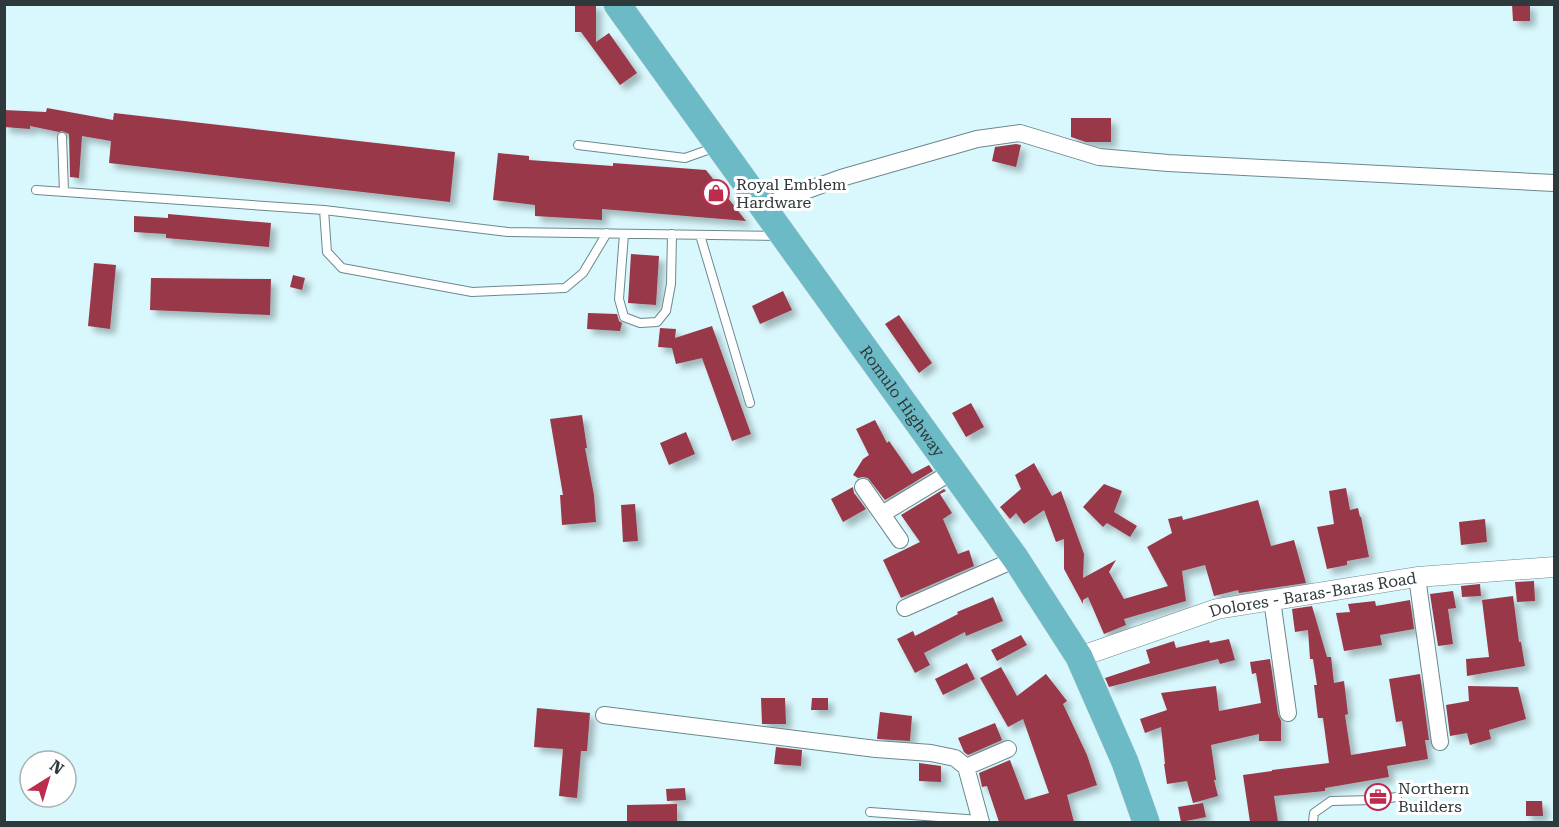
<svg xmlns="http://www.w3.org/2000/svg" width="1559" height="827" font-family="'Roboto Serif',serif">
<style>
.building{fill:#993848;filter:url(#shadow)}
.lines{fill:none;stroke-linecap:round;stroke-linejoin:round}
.service-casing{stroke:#6d888d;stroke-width:10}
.minor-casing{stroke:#6d888d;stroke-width:18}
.tertiary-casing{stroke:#6d888d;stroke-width:21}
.trunk-casing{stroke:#dedfe0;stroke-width:28}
.service{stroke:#fff;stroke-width:8}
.minor{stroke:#fff;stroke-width:16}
.tertiary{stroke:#fff;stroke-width:20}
.trunk{stroke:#6cbac6;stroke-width:27}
.labels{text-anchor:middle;stroke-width:6;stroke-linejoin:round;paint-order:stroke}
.poi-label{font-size:16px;fill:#2e393b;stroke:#fff;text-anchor:start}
.street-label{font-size:16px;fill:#2e393b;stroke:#fff}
</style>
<defs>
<filter id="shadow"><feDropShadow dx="5.5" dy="5.5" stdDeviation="3" flood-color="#0004"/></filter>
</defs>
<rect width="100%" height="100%" fill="#d9f8fd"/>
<path class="building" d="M575 4H596V42L609 33 637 73 620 85 581 32H575Z
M1512 4H1530V21H1513Z
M47 108 113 120 114 113 455 152 450 202 109 163 111 141 82 136 79 178 70 177 69 134 62 131 59 132 30 126V129L4 127V110L46 112Z
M1071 118H1111V142H1086L1071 137Z
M1016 144 1021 145 1016 167 992 161 995 147Z
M498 153 529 156V160L613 166V163L706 170 746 221 602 209V220L535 216V205L493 200Z
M168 214 271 223 269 247 166 238V234L134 232V216L168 218Z
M631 254 659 256 656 305 628 303Z
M94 263 116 265 110 329 88 326Z
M293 275 305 278 302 290 290 287Z
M151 278 271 279 270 315 150 310Z
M783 291 792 310 760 324 752 306Z
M588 313 617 314 619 321 622 323 620 331 587 329Z
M899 315 932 363 919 373 885 324Z
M712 326 751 434 732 441 702 358 676 364 672 348 658 347 660 328 676 329 675 338Z
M971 403 984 427 966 437 952 413Z
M582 415 587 448H585L594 495 596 522 562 525 560 495H563L550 419Z
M875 420 887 443 889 441 912 474 929 465 933 471 885 500 868 478 863 477 858 478 853 475 863 459 869 455 856 429Z
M686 432 695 454 669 465 660 443Z
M1034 463 1052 496 1061 491 1084 554 1083 578 1116 560 1109 572 1124 599 1168 586 1147 547 1172 533 1168 519 1182 516 1183 520 1258 500 1271 546 1294 540 1306 583 1239 593 1238 590 1214 596 1205 565 1182 571 1186 601 1124 619 1126 625 1104 634 1088 597 1083 600V604L1064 569V539L1056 542 1044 510 1024 524 1016 513 1010 519 1000 507 1021 489 1015 475Z
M1104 484 1122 491 1114 512 1137 526 1130 537 1107 523 1103 527 1083 507Z
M853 487 854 493 866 509 843 522 831 499Z
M1346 488 1350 510 1358 508 1360 517H1361L1369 557 1347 561V565L1327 569 1317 527 1334 524 1329 491Z
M944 489 946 491 940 494 952 513 943 519 958 554 969 550 974 566 901 598 883 560 920 542 901 515Z
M635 504 638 541 623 542 621 505Z
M1485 519 1487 542 1461 545 1459 522Z
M1534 581 1535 601 1517 602 1515 582Z
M1480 584 1481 596 1462 597 1461 586Z
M1453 591 1456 608 1448 609 1453 644 1438 646 1430 594Z
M1513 596 1519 642H1521L1525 666 1467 676 1466 659 1489 657 1482 600Z
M993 597 1003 621 966 636 965 632 924 653 930 665 915 673 897 639 913 631 915 636 958 614 957 612Z
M1410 600 1414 629 1380 635 1382 645 1344 651 1336 613 1350 612 1348 604 1375 601 1376 606Z
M1312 606 1327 657H1331L1334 683 1344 681 1348 714 1345 715 1351 755 1406 746 1402 721 1396 722 1389 679 1420 674 1429 740H1425L1428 759 1387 766 1389 777 1325 788V791L1274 796 1278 822H1250L1243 775 1272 771V770L1329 763 1323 718H1318L1314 685H1317L1313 659H1310L1308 630 1295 632 1292 609Z
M1021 635 1027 645 997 661 991 650Z
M1229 639 1235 660 1220 664 1218 659 1109 687 1105 678 1150 663 1146 650 1174 641 1176 648 1209 640 1210 643Z
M1270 659 1278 714 1281 721V741H1259V734L1211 745 1216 780H1214L1218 796 1193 803 1187 781 1167 784 1164 764H1165L1161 727 1145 733 1140 719 1167 710 1161 693 1216 686 1219 711 1261 703 1256 673 1252 674 1250 662Z
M967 663 975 679 943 695 935 679Z
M1001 667 1017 696 1046 674 1067 701 1063 704 1087 755 1097 785 1067 795 1074 822H999L987 786 982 787 979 773 1010 760 1025 800 1049 793 1023 719 1008 727 980 678Z
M1468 686 1518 687 1526 719 1489 730 1491 739 1470 745 1467 733 1450 736 1446 705 1469 701Z
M761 698H785L786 724H762Z
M812 698H828V710H811Z
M537 708 590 713 587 751H581L577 798 559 796 563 749 534 747Z
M880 712 912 716 910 741 877 739Z
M995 723 1002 740 968 755 964 752 958 738Z
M776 747 802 750 801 766 774 764Z
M919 763 941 766V782L919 781Z
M685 788 686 800 667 801 666 789Z
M1526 801H1542L1543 816H1526Z
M1203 803 1206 817 1181 822 1178 807Z
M677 804V822H627V805Z"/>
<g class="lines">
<defs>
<path id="service" d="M62 137 64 192
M578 145 685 158 716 147
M36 190 324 210 508 232 778 236
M324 210 327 252 342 268 472 292 565 288 583 273 607 233
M624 234 619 299 624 317 640 323 657 322 666 311 671 284 672 234
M700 235 750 403
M870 812 980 820
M1313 822 1314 813 1331 801 1373 800 1397 797"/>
<path id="minor" d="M763 206 841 178 977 139 1020 133 1099 157 1168 163 1554 183
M863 487 900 540
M882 514 953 471
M1417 577 1440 742
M1272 600 1288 713
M905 608 1016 559
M604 715 876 749 931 753 955 758 966 767 981 822
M966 767 1008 749"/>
<g id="tertiary">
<path id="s1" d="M1079 657 1217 609 1417 577 1554 567"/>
</g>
<g id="trunk">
<path id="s2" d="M617 4 1016 559 1079 657 1125 762 1146 822"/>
</g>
</defs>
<use href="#service" class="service-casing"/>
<use href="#minor" class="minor-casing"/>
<use href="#tertiary" class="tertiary-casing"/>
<use href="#trunk" class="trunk-casing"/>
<use href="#service" class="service"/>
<use href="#minor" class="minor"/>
<use href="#tertiary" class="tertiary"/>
<use href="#trunk" class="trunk"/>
</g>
<defs>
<symbol id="shop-ring" viewBox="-11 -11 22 22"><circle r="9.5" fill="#fff" stroke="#bc2c4d" stroke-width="1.5"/><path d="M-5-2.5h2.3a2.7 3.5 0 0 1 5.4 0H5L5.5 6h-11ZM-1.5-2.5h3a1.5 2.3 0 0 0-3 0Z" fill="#bc2c4d"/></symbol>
<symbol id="office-ring" viewBox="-11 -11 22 22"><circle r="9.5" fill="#fff" stroke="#bc2c4d" stroke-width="1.5"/><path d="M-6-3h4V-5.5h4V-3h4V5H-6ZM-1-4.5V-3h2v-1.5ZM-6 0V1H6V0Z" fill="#bc2c4d"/></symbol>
</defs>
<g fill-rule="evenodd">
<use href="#shop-ring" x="701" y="178" width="30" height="30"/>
<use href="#office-ring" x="1363" y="782" width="30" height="30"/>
</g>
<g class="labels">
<g class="poi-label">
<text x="736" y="190">Royal Emblem<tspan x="736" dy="18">Hardware</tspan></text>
<text x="1398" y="794">Northern<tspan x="1398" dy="18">Builders</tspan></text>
</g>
<g class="street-label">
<text dy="6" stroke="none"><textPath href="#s2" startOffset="489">Romulo Highway</textPath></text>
<text dy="6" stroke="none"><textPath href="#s1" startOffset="243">Dolores - Baras-Baras Road</textPath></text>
</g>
</g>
<rect width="1559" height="827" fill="none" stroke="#2e393b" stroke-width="12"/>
<g transform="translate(48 779) rotate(37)"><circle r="28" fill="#ffffff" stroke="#abb0b1" stroke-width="1.5"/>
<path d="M0-4.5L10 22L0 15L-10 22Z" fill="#bc2c4d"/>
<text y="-9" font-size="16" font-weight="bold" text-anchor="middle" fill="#2e393b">N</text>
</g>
</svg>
